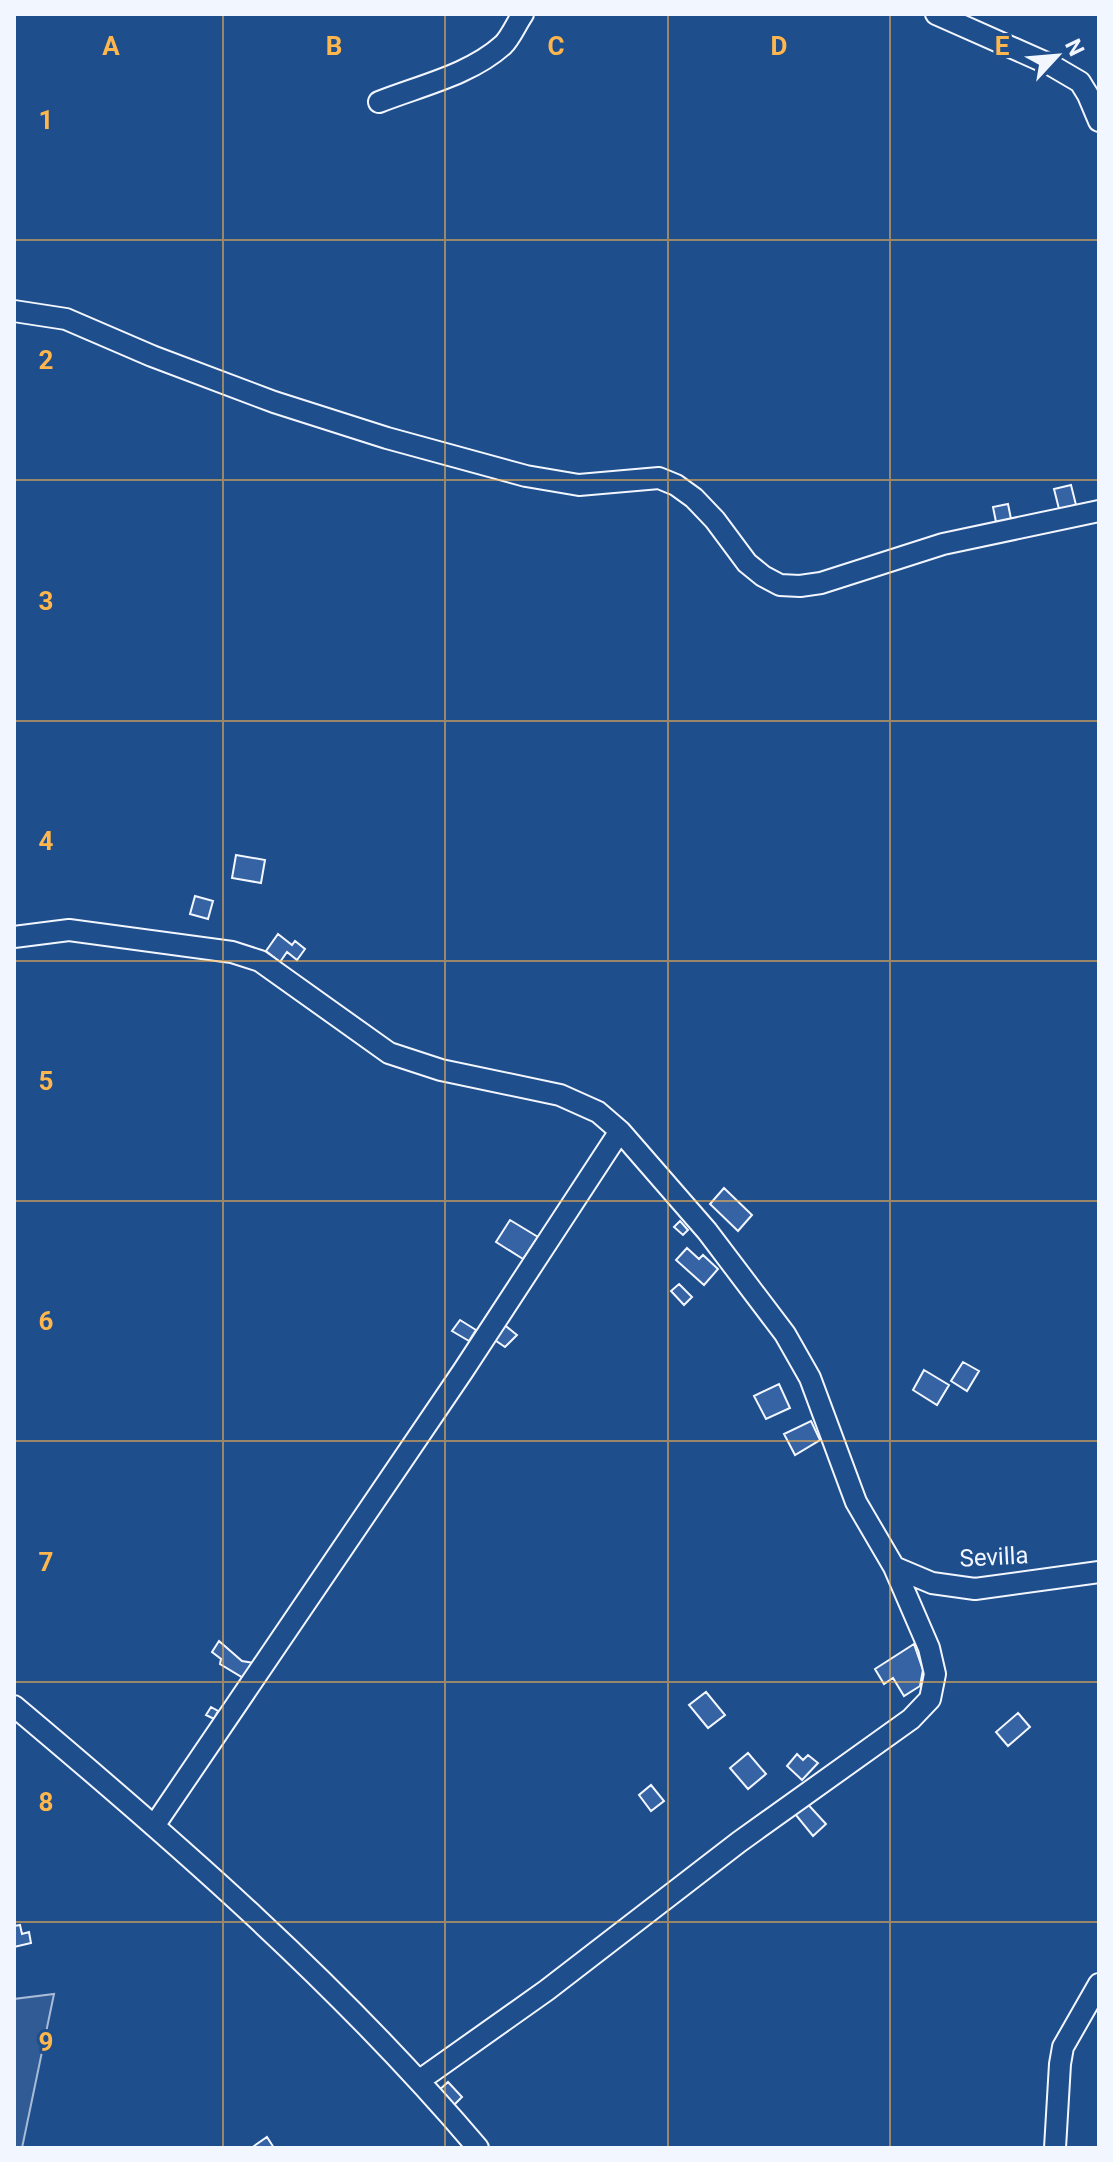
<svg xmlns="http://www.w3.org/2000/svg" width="1113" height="2162" font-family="Roboto,sans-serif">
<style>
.green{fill:#305b95;stroke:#a8bbd7;stroke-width:2}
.building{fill:#3563a3;stroke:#f2f6ff;stroke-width:2}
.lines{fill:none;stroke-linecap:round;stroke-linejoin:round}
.minor-casing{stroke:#f2f6ff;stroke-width:24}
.minor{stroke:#1f4e8c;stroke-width:20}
.grid{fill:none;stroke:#ffb74d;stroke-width:2;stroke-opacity:0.55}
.labels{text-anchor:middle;stroke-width:6;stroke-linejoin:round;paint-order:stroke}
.street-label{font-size:24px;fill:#f2f6ff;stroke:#1f4e8c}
.grid-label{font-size:26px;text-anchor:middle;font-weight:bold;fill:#ffb74d;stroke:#1f4e8c;stroke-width:6;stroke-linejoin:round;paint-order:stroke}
</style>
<rect width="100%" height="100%" fill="#1f4e8c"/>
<path class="green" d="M54 1994 22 2148H14V1999Z"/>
<path class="building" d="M1071 485 1076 505 1059 509 1054 489Z
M1008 504 1011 519 996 522 993 507Z
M236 855 265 860 261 883 232 878Z
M195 896 213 901 208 919 190 914Z
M278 934 292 945 295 941 305 949 297 960 287 952 280 962 266 951Z
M724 1188 752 1215 738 1231 710 1204Z
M510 1220 538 1237 523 1259 496 1242Z
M680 1221 688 1230 683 1235 674 1227Z
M687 1248 699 1259 703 1255 718 1269 704 1285 676 1260Z
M679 1284 692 1297 684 1305 671 1291Z
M460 1320 476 1330 469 1341 452 1331Z
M502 1323 517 1335 505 1347 489 1336Z
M963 1362 979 1371 967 1391 951 1381Z
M924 1370 949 1385 937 1405 913 1390Z
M779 1384 790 1408 766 1419 754 1396Z
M811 1421 820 1440 795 1455 784 1434Z
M219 1641 242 1661 254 1663 245 1679 220 1664 221 1659 212 1652Z
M914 1644 923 1670 920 1686 904 1696 893 1678 884 1684 875 1669Z
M706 1692 725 1715 708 1728 689 1705Z
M211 1707 218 1711 214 1719 206 1715Z
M1018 1713 1030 1727 1008 1746 996 1732Z
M748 1753 766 1774 748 1789 730 1768Z
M797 1754 803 1760 808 1755 818 1763 802 1780 787 1766Z
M651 1785 664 1801 651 1811 639 1795Z
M803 1799 826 1824 813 1836 791 1809Z
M20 1925 22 1934 29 1932 31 1943 14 1947V1926Z
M448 2082 462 2097 450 2109 435 2094Z
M267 2137 274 2148H255L254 2146Z"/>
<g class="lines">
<defs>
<path id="minor" d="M936 14 1051 65 1080 82 1088 95 1099 121
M379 102C419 86 470 75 503 45 511 37 516 24 523 14
M14 311 66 319 152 356 274 402 387 438 526 476 579 485 659 478 676 485 694 498 715 520 747 563 763 576 780 585 800 586 821 583 943 544 1099 511
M14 937 69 930 232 952 260 961 389 1053 441 1070 560 1095 598 1112 620 1131 707 1231 785 1334 810 1378 856 1502 894 1567 929 1648 935 1674 930 1699 911 1719 739 1842 547 1990 420 2080
M894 1567 932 1583 975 1589 1099 1572
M14 1706C177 1843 340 1985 478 2148
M154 1826 463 1371 620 1131
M1055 2148 1060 2064 1063 2047 1099 1984"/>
</defs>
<use href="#minor" class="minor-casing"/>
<use href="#minor" class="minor"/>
</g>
<path class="grid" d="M223 14V2148M445 14V2148M668 14V2148M890 14V2148M14 240H1099M14 480H1099M14 721H1099M14 961H1099M14 1201H1099M14 1441H1099M14 1682H1099M14 1922H1099"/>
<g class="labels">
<g class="street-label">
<text transform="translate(994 1557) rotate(-3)" y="8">Sevilla</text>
</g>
</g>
<g class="grid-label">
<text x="111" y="55">A</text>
<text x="334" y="55">B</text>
<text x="556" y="55">C</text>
<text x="779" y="55">D</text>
<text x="1002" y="55">E</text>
<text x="46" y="129">1</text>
<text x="46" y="369">2</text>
<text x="46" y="610">3</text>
<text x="46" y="850">4</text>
<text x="46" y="1090">5</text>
<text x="46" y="1330">6</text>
<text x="46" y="1571">7</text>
<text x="46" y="1811">8</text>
<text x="46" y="2051">9</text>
</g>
<rect width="1113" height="2162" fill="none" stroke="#f2f6ff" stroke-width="32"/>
<g transform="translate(1057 56) rotate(64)" stroke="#1f4e8c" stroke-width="6" paint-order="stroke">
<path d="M0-6L14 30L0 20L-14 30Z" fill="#f2f6ff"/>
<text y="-12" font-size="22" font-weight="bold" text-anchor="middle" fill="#f2f6ff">N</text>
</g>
</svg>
